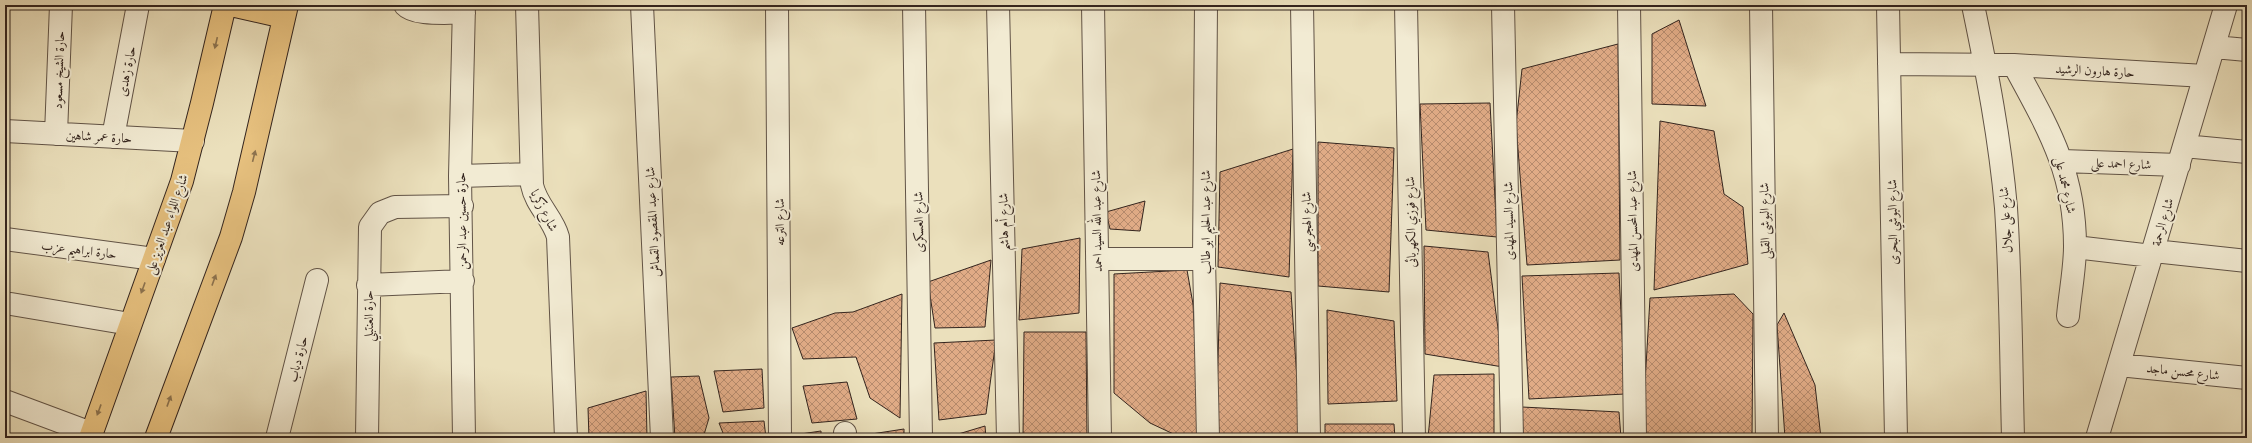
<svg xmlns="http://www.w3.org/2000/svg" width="2252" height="443" font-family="'Gentium Book Plus',Amiri,serif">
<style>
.building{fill:url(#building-cross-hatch);stroke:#33241e}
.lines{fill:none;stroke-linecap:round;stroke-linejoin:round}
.minor-casing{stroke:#615346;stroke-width:24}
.major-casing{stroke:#33241e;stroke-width:24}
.minor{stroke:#f2ebd3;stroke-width:22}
.major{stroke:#e6c07e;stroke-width:22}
.oneway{fill:#8c724e}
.labels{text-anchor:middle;stroke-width:4;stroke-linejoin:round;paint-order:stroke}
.street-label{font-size:13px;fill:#33241e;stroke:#f2ebd3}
</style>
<defs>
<pattern id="building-cross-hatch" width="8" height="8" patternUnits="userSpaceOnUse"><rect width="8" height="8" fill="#e0ab86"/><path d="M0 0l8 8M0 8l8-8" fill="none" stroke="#b68b6d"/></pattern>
</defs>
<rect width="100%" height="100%" fill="#ebe0bc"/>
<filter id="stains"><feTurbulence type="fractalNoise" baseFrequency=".005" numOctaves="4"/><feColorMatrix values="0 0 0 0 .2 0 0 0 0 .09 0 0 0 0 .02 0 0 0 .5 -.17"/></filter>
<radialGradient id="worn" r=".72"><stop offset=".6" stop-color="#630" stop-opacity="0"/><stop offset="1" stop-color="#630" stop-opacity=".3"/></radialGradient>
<path class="building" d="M1679 20 1706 106 1652 104V34Z
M1618 44 1620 260 1527 265 1516 124 1522 69Z
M1490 103 1497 237 1426 230 1420 104Z
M1660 121 1714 131 1724 194 1743 207 1748 264 1654 290Z
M1318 142 1394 148 1389 292 1318 286Z
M1293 149 1289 277 1218 267 1220 172Z
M1145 201 1140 231 1110 229 1106 212Z
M1080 238 1079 313 1019 320 1022 249Z
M1424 246 1488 252 1503 367 1425 354Z
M991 260 985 327 935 328 928 282Z
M1187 270 1193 304 1200 438H1182L1150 423 1114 393V274Z
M1619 273 1625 394 1529 399 1522 276Z
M1220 283 1291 292 1301 438H1216Z
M902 294 900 418 870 398 856 357 803 359 792 328 835 313 853 312Z
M1734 294 1753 314 1752 438H1666L1642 434 1650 298Z
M1327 310 1394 321 1397 401 1328 404Z
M1784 313 1815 385 1821 438H1785L1777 325Z
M1024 332H1086L1087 438H1023Z
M996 340 986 414 939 420 934 343Z
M762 369 764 408 723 412 714 371Z
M1494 374V438H1428L1434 375Z
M699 376 709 418 703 438H675L671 377Z
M847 382 857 419 812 423 803 386Z
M646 391 647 438H589L588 408Z
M1522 407 1619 412 1621 438H1523Z
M764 421 766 438H725L719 423Z
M1325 424H1394L1395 438H1325Z
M985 426 986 438H945Z
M904 429V438H865V435Z
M821 431V438H794V435Z"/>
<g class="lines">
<defs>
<path id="minor" d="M405 5C415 16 449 12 464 13
M464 5 460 176 464 438
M527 5 532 185C536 205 553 218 558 237L566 438
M642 5 662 438
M777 5 780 438
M914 5 921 438
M998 5 1008 438
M1093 5 1100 438
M1206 5 1204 259 1208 438
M1302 5 1309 438
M1406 5 1414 438
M1503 5 1512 438
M1629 5 1635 438
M1761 5 1767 438
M1888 5 1896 438
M1973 5C1987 72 2000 139 2006 208 2011 285 2011 361 2013 438
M2214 47 2247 50
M1889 64 2014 65 2205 76
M2014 65C2048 128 2075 172 2075 246 2075 269 2070 293 2068 316
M5 131 193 141
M56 134 61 5
M113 137 138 5
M2184 146 2247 152
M2062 161 2179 165
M460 176 531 174
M5 239 154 259
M2075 247 2152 256
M2154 251 2247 261
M1097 259H1204
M368 285 463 281
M11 304 130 324
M2119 365 2247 378
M5 401 91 433
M277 438 317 280
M367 438 370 227 380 213 395 207 462 206
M845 438V433
M2097 438 2226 5"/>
<path id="major" d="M231 5 284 17
M90 438 182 181 202 103 225 5
M156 438 231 237 244 192 287 5"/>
</defs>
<use href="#minor" class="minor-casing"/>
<use href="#major" class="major-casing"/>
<use href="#minor" class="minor"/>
<use href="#major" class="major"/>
</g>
<defs><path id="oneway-solid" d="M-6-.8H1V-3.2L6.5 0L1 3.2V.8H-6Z"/></defs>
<g class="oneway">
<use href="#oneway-solid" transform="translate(216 43) rotate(103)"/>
<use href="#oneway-solid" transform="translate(254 156) rotate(-76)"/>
<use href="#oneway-solid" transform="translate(214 280) rotate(-70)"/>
<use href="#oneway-solid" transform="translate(143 288) rotate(110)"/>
<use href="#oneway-solid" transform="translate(169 401) rotate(-70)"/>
<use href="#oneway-solid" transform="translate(99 410) rotate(110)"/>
</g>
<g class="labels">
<g class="street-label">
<text transform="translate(58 70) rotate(-88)" y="5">حارة الشيخ مسعود</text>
<text transform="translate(2095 70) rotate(3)" y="5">حارة هارون الرشيد</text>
<text transform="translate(126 71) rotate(-79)" y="5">حارة زهدى</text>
<text transform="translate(99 136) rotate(3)" y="5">حارة عمر شاهين</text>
<text transform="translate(2121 163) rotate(2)" y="5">شارع احمد على</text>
<text transform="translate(2066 185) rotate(77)" y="5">شارع محمد على</text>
<text transform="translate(545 210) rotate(63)" y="5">شارع زكريا</text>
<text transform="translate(2005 220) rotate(-94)" y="5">شارع على جلال</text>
<text transform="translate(461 221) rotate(-91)" y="5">حارة حسين عبد الرحمن</text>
<text transform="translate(1096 221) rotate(-91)" y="5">شارع عبد الله السيد احمد</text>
<text transform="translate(1508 221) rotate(-91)" y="5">شارع السيد المهدى</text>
<text transform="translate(1632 221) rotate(-91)" y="5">شارع عبد المحسن المهدى</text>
<text transform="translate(1764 221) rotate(-91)" y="5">شارع البوشى القبلى</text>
<text transform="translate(652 222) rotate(-93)" y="5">شارع عبد المقصود القماش</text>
<text transform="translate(779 222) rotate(-90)" y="5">شارع الترعه</text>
<text transform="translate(918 222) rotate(-91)" y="5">شارع العسكرى</text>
<text transform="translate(1003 222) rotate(-91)" y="5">شارع أم هاشم</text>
<text transform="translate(1205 222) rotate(-90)" y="5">شارع عبد الحليم ابو طالب</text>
<text transform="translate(1306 222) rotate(-91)" y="5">شارع الهجرسي</text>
<text transform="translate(1410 222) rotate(-91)" y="5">شارع فوزي الكهربائى</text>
<text transform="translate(1892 222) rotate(-91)" y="5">شارع البوشي البحرى</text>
<text transform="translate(2162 222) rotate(-74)" y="5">شارع الرحمة</text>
<text transform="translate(166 224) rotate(-71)" y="5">شارع اللواء عبد العزيز على</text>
<text transform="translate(79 249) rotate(7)" y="5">حارة ابراهيم عزب</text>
<text transform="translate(368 316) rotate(-90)" y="5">حارة العنتبلي</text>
<text transform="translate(297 359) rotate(-76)" y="5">حارة دياب</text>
<text transform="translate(2183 371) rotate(6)" y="5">شارع محسن ماجد</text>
</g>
</g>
<rect width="2252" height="443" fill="none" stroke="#ebe0bc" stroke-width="20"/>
<rect x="6" y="6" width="2240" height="431" fill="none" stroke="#33241e" stroke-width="2"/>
<rect x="10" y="10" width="2232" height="423" fill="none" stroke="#33241e"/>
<rect width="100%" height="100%" filter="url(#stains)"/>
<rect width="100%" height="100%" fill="url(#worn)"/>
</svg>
